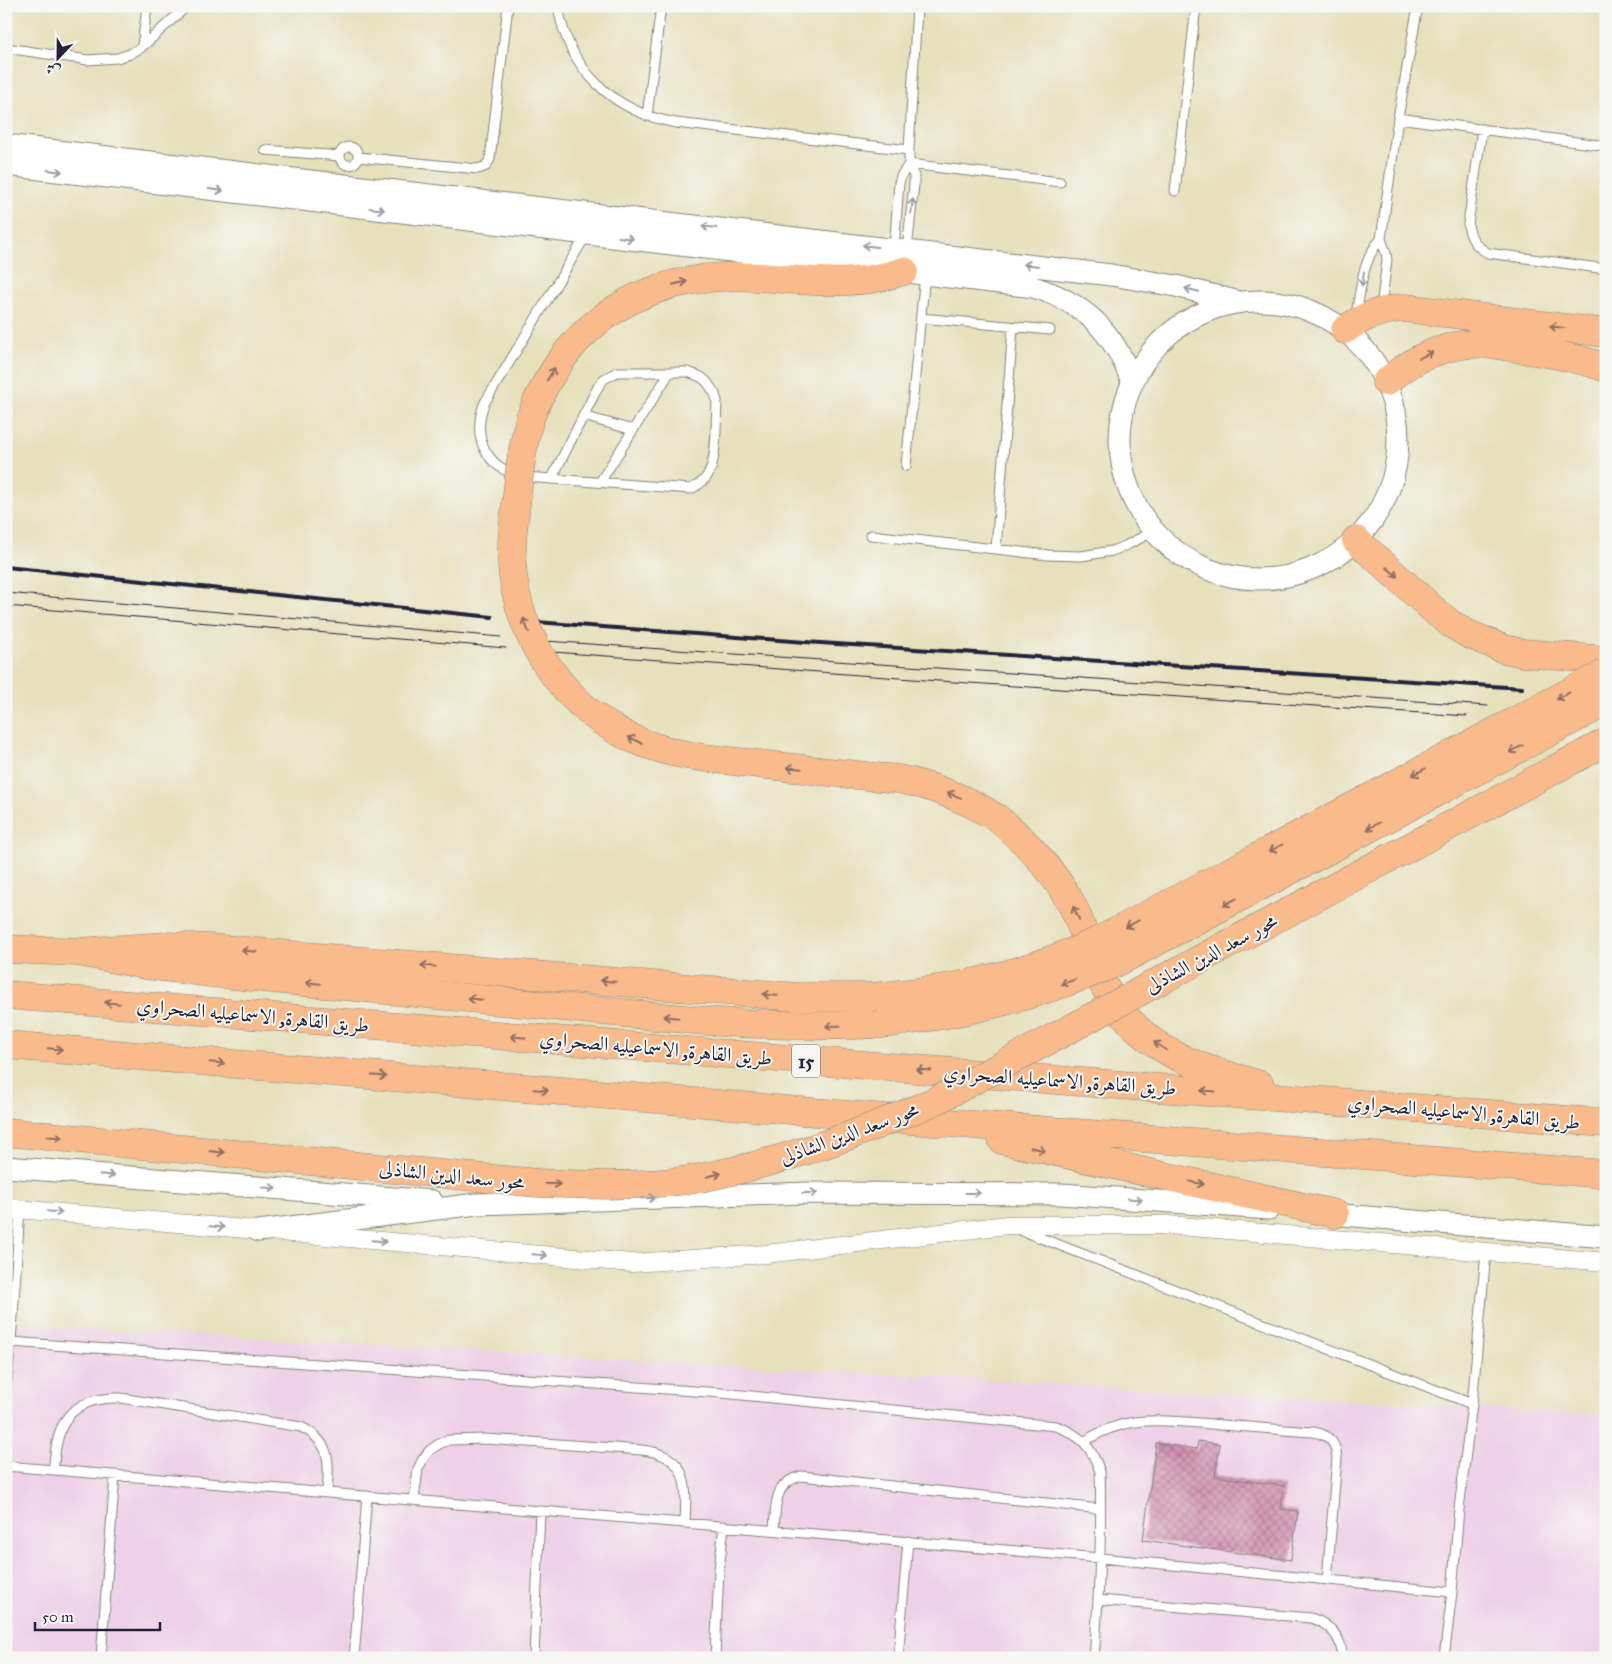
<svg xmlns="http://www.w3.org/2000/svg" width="1612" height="1664" font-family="'IM FELL Great Primer',Amiri,serif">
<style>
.built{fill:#eed0e7}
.building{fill:url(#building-cross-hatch)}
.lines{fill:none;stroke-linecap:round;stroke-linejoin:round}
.service-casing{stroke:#84817b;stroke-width:11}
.minor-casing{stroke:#84817b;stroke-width:19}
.tertiary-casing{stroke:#84817b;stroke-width:23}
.trunk-casing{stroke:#84817b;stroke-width:29}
.motorway-casing{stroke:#84817b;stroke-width:29}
.service{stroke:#fff;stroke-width:9}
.minor{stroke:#fff;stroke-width:18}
.tertiary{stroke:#fff;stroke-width:21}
.trunk{stroke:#fabb8c;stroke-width:28}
.motorway{stroke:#fabb8c;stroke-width:28}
.tram{stroke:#22223b;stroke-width:1}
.rail{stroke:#22223b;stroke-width:4}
.trunk-bridge-casing{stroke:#84817b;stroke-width:29;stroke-linecap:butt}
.motorway-bridge-casing{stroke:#84817b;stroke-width:29;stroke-linecap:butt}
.trunk-bridge{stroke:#fabb8c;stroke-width:28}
.motorway-bridge{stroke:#fabb8c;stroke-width:28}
.oneway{stroke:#9c9ca7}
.oneway2{stroke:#8e6e64}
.labels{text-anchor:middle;stroke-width:4;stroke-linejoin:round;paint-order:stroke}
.shield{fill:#f6f6f2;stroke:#626272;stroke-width:1}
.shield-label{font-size:19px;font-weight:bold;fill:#22223b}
.street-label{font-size:20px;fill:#22223b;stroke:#f6f6f2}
</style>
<defs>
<pattern id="building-cross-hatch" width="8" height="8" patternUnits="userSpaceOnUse" patternTransform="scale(1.25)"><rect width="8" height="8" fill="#d291b0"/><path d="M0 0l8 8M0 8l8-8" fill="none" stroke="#aa7690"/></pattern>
</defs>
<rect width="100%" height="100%" fill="#f6f6f2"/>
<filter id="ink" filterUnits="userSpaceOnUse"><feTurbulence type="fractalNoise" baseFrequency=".02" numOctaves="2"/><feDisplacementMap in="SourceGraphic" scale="10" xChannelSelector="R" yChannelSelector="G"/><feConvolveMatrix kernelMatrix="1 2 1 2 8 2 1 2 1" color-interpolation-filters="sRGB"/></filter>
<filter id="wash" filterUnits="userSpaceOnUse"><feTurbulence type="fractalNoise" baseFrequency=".0096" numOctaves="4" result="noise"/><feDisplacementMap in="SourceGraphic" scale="20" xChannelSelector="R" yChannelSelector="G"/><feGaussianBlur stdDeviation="1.12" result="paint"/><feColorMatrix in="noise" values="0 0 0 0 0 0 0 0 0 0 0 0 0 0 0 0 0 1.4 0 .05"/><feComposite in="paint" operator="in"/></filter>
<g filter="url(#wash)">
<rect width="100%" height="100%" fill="#e6e0bb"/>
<path class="built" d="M6 1324 1606 1415V1658H6Z"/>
<g id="blocks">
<path class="building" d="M1198 1441 1220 1444 1215 1476 1284 1486 1281 1509 1298 1511 1291 1560 1143 1540 1156 1443 1197 1449Z"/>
</g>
</g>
<g filter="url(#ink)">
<use href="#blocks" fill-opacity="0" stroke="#84817b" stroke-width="1"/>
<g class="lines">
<defs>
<path id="service" d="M558 6C568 70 614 112 676 123L909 150
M142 47 147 6
M6 48 88 60 117 58 130 54 142 47 187 6
M647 116 661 6
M1398 118 1606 146
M1482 129 1468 224C1470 238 1475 246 1488 253L1606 269
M340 156a9 9 0 1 1 18 0a9 9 0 1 1-18 0Z
M265 150 340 156
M358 157 478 169 486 166 490 159 508 6
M909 164 1060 182
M1175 191 1196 6
M1381 239 1386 253 1387 260 1381 307
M894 249 899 183 901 176 909 164
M907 250 914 184V176L909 164V150L917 6
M1356 315C1361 288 1362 260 1381 239L1398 118 1418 6
M921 318 1050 330
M583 416 633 430
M906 466 925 274
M552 478 599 385 604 379 617 372H688L701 377 707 382 715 394 717 401C716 419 717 459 709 473 705 481 698 485 691 489L525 477C488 470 471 440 484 404L587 234
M600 482 670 372
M871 535 1048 555 1081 556 1112 551 1127 545 1154 531
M996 549 1013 327
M1020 1230 1472 1404
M11 1342 721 1393 1056 1426C1081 1435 1092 1447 1100 1472 1102 1534 1099 1596 1094 1658
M6 1391 13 1317 20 1209
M1084 1442C1128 1412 1171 1421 1221 1425 1252 1427 1282 1430 1313 1432 1328 1434 1336 1442 1337 1458L1327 1580
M6 1466 1100 1558 1452 1592
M53 1470C55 1458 55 1446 59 1435 67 1405 94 1397 121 1398L301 1427C332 1442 329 1462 327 1493
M414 1500 418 1469 423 1459 430 1450 439 1444 449 1440 486 1439 642 1450C689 1455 687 1485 685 1522
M774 1530C776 1506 773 1483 801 1476L1100 1509
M1098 1600 1311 1618C1329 1624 1343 1637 1342 1658
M101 1658 115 1475
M354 1658 367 1496
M534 1658 540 1511
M715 1658 719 1570 724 1526
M898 1658 908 1541
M1444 1658 1452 1592 1459 1509 1472 1404 1486 1253"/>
<path id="minor" d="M6 1208 632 1263 766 1254 1007 1225H1168L1606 1262"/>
<path id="tertiary" d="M6 145 1111 275 1176 286 1239 302
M6 165 1033 287C1084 302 1114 332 1132 382
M1120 440a139 139 0 1 1 278 0a139 139 0 1 1-278 0Z
M6 1167 432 1201
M1319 1213 1606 1237
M258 1231 477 1204 807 1193 1061 1194 1269 1209"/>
<path id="trunk" d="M1386 382C1415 357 1449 341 1488 344 1504 345 1519 349 1534 351 1559 355 1582 359 1606 368
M530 418C569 317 650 271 757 277 809 280 853 288 904 271
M997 818C1027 842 1052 869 1071 903 1081 921 1086 940 1092 959 1104 994 1128 1025 1158 1045 1188 1066 1226 1074 1260 1085
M6 949 79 952 166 946 209 948 797 997H871
M6 995 826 1062 1606 1123
M6 1045 922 1121 1606 1174
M1002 1140 1335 1214"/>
<path id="motorway" d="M1345 330C1363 316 1382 309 1405 308L1606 333
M1356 540 1436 612 1451 624 1468 634 1504 649 1523 653 1606 660
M79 952 145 965 211 973 705 1021C764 1025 822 1027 882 1024"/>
</defs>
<use href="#service" class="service-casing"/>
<use href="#minor" class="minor-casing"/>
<use href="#tertiary" class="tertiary-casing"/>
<use href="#trunk" class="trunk-casing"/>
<use href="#motorway" class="motorway-casing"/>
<use href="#service" class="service"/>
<use href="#minor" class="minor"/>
<use href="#tertiary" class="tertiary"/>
<use href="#trunk" class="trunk"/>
<use href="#motorway" class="motorway"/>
<path class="tram" d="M6 593 501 637
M6 606 506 648
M546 641 1488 706
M553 652 939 681 1467 716"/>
<path class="rail" d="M6 567 492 617
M536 622 805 642 1522 688"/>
<defs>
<path id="trunk-bridge" d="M530 418C522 447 519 475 516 504 513 528 510 552 513 576 524 655 580 725 658 748 690 758 725 760 758 764 805 769 851 775 898 779 934 786 965 798 997 818
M871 997C910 993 950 989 988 979 1027 970 1064 956 1100 940L1606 673"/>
<path id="motorway-bridge" d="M882 1024C966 1014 1040 996 1118 962L1606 702
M6 1132 537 1183C588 1185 638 1187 688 1180 703 1178 718 1174 733 1171 803 1155 870 1129 937 1100L1606 742"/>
</defs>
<use href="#trunk-bridge" class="trunk-bridge-casing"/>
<use href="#motorway-bridge" class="motorway-bridge-casing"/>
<use href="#trunk-bridge" class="trunk-bridge"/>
<use href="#motorway-bridge" class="motorway-bridge"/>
</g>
<defs><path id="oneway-shaft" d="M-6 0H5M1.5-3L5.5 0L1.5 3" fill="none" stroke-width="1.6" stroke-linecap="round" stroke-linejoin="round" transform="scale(1.25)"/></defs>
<g class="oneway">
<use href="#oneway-shaft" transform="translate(55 171) rotate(7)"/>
<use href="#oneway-shaft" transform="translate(216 190) rotate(7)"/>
<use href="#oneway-shaft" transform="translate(912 206) rotate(-83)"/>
<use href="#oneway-shaft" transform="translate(377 209) rotate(7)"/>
<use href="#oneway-shaft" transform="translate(709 227) rotate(-173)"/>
<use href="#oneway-shaft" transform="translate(626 238) rotate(7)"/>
<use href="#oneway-shaft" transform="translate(870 246) rotate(-173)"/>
<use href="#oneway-shaft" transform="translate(1031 265) rotate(-173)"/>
<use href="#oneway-shaft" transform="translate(1363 279) rotate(98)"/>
<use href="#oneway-shaft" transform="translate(1192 290) rotate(-167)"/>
<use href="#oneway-shaft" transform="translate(107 1175) rotate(5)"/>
<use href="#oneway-shaft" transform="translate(269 1188) rotate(5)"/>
<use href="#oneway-shaft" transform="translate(810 1193)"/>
<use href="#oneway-shaft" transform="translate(973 1193)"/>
<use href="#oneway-shaft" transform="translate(648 1198) rotate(-2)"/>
<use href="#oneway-shaft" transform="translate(1135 1199) rotate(4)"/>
<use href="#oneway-shaft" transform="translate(55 1212) rotate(5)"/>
<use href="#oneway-shaft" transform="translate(217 1227) rotate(5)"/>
<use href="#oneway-shaft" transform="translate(379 1241) rotate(5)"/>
<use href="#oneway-shaft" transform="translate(540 1255) rotate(5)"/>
</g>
<g class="oneway2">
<use href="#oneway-shaft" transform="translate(680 283) rotate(-13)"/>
<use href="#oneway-shaft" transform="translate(1557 327) rotate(-173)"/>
<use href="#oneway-shaft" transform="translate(1426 355) rotate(-24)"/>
<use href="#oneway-shaft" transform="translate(551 374) rotate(-58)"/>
<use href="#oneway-shaft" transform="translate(1392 572) rotate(41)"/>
<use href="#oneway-shaft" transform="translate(526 625) rotate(-111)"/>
<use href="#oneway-shaft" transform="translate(1563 696) rotate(152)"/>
<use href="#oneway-shaft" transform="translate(635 740) rotate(-156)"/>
<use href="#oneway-shaft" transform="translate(1516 749) rotate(152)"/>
<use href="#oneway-shaft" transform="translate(794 768) rotate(-174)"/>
<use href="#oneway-shaft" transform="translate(1419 772) rotate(152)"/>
<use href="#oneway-shaft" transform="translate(954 795) rotate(-158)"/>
<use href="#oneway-shaft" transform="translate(1373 826) rotate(152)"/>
<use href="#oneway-shaft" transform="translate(1276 848) rotate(152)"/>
<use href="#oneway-shaft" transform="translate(1230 902) rotate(152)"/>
<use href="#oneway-shaft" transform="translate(1076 913) rotate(-115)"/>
<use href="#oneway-shaft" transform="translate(1132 924) rotate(152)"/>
<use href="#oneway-shaft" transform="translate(249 951) rotate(-175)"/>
<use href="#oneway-shaft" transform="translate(428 966) rotate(-175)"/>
<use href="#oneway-shaft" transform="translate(608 981) rotate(-175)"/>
<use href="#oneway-shaft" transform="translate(1068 982) rotate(160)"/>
<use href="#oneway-shaft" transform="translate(313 983) rotate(-175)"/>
<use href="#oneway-shaft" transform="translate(770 995) rotate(-175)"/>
<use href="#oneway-shaft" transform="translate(475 999) rotate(-175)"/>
<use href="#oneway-shaft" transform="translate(112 1003) rotate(-175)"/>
<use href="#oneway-shaft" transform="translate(671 1017) rotate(-175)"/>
<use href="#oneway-shaft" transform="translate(833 1026) rotate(179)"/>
<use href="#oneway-shaft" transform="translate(518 1037) rotate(-175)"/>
<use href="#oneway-shaft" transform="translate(1160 1046) rotate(-147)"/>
<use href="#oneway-shaft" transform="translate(55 1049) rotate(5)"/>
<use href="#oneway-shaft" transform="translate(217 1063) rotate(5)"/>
<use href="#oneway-shaft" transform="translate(924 1070) rotate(-176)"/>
<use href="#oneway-shaft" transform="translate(379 1076) rotate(5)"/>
<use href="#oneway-shaft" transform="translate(541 1090) rotate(5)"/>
<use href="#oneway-shaft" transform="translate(1208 1091) rotate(-176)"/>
<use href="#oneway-shaft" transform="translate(55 1137) rotate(5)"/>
<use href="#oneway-shaft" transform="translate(1038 1149) rotate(13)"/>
<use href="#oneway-shaft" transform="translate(217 1152) rotate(5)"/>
<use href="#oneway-shaft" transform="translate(714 1175) rotate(-13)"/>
<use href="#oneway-shaft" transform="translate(1197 1183) rotate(12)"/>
<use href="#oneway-shaft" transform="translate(553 1184) rotate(2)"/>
</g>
</g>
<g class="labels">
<rect class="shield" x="792" y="1044.5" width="28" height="33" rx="4"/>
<g class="shield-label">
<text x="806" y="1068">15</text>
</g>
<g class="street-label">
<text transform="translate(1211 953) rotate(-28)" y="7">محور سعد الدين الشاذلى</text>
<text transform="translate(253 1015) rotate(5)" y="7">طريق القاهرة, الاسماعيليه الصحراوي</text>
<text transform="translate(656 1048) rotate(5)" y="7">طريق القاهرة, الاسماعيليه الصحراوي</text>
<text transform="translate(1060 1080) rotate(4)" y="7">طريق القاهرة, الاسماعيليه الصحراوي</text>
<text transform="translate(1464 1112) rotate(5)" y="7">طريق القاهرة, الاسماعيليه الصحراوي</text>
<text transform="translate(849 1133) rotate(-20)" y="7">محور سعد الدين الشاذلى</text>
<text transform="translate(452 1175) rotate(6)" y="7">محور سعد الدين الشاذلى</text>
</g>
</g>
<rect width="1612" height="1664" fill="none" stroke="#f6f6f2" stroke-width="25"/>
<g transform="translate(58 58) rotate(202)" stroke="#f6f6f2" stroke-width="4" paint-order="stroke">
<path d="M0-4L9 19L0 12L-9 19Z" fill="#22223b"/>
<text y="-8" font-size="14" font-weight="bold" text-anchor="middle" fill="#22223b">ش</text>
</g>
<path d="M35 1622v8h125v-8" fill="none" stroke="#22223b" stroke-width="2.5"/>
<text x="42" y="1622" font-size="15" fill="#22223b" stroke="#f6f6f2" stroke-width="4" paint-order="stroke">50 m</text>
</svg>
